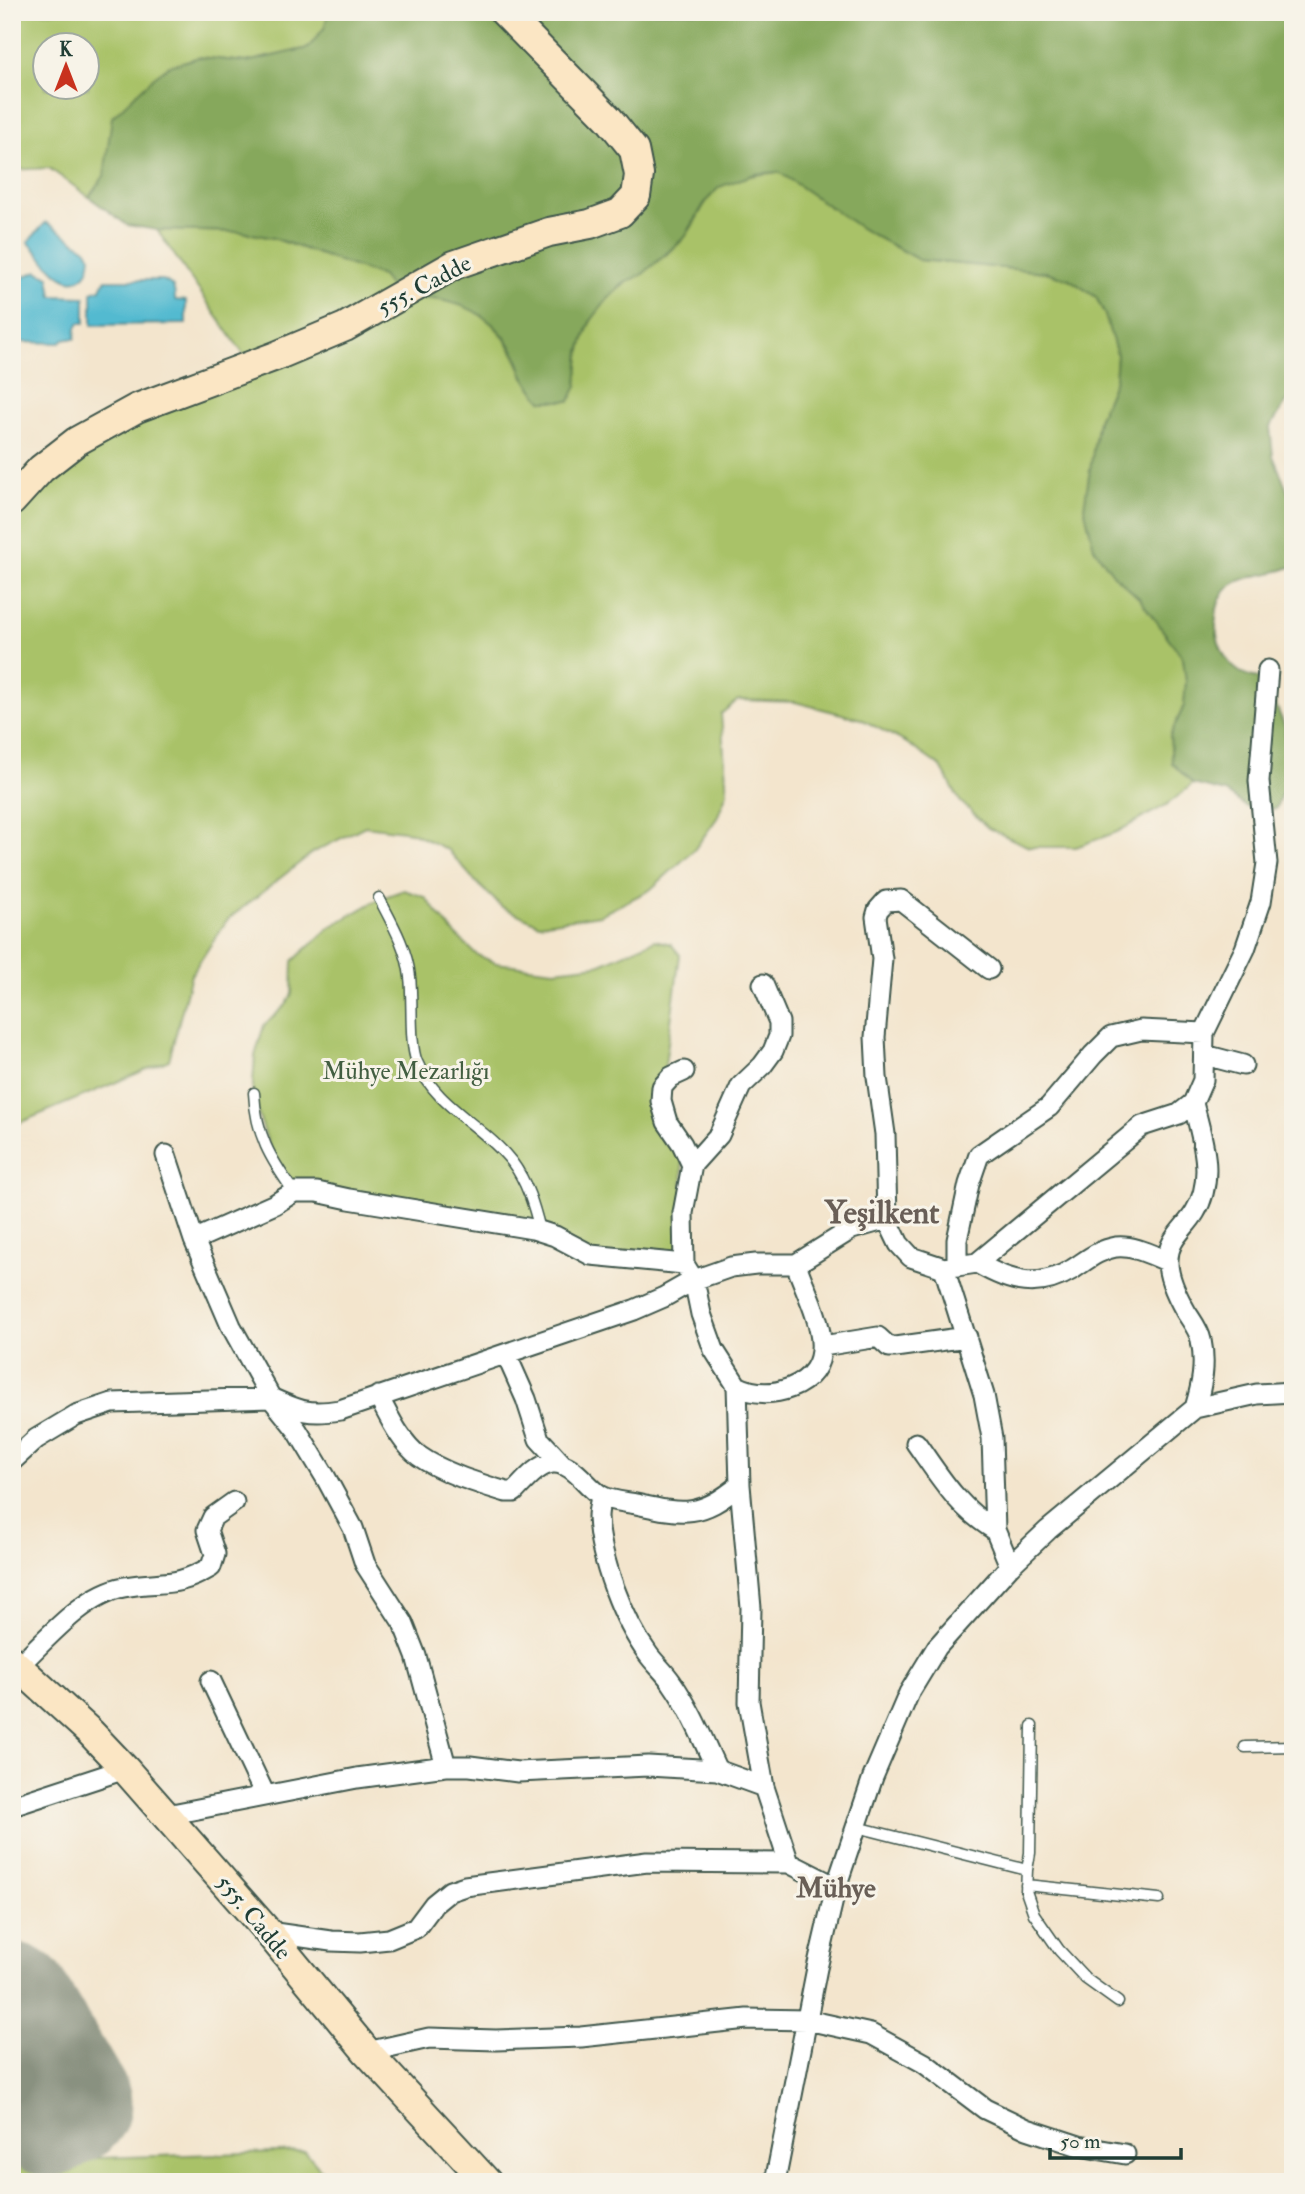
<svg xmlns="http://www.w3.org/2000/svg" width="1305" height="2194" font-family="'IM FELL Double Pica',serif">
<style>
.green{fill:#a9c267;stroke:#64804e;stroke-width:2;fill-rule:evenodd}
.forest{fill:#86a85c;stroke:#527248;stroke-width:2}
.water{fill:#52bad0;stroke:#387c82;stroke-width:2}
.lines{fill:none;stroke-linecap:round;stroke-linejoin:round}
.runway{stroke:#899180;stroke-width:119}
.lane-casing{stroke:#3f564b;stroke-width:13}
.street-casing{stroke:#3f564b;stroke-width:23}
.secondary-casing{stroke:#3f564b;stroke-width:32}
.lane{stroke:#fff;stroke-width:10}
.street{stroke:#fff;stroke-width:19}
.secondary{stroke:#fbe6c4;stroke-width:28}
.labels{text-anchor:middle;stroke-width:6;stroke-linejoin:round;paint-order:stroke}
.street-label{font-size:24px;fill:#1f3d34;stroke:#f7f3e8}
.park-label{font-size:24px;fill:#425e41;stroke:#f7f3e8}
.quarter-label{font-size:28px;font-weight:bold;fill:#695f57;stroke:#f7f3e8}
.district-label{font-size:32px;font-weight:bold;fill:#695f57;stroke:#f7f3e8}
</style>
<rect width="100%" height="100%" fill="#f7f3e8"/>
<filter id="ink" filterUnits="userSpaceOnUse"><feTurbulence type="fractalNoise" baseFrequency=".0143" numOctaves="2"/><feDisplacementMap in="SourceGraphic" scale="14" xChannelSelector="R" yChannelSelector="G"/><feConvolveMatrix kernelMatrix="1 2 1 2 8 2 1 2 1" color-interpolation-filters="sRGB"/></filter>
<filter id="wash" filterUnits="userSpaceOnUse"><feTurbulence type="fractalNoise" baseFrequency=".00686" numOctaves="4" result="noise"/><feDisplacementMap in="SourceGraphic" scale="28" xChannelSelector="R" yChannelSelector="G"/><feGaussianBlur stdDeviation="1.57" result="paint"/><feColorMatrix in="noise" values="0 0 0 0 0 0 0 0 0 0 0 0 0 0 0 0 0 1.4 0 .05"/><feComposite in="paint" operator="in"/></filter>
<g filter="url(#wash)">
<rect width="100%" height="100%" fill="#f3e5cd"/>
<path class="green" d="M12 12H329L324 28 308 48 246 62 199 57 89 197 49 168 12 170ZM46 46H88V88H46Z
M779 172 862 229 919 260 1046 272 1069 279 1096 297 1105 315 1117 355 1115 380 1098 420 1114 575 1139 598 1183 658 1186 682 1184 706 1170 736 1173 764 1193 784 1168 804 1117 832 1076 847H1029L988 828 960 801 941 767 905 742 861 719 795 702 738 700 721 714 727 792 717 818 694 850 650 890 600 915 539 924 502 907 475 881 448 850 411 832 365 826 312 853 227 920 191 975 169 1060 12 1126V501L41 469 251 365 157 230 242 232 273 238 382 276 398 297C465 297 500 312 524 377L577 386C579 364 580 343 590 323 609 283 657 270 685 237 697 223 702 202 717 189 731 177 761 174 779 172Z
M404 890 425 897 454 933 477 955 496 963 554 970 598 965 655 940 671 944 680 955 662 1087 682 1144 684 1264 591 1255 555 1236 281 1180 252 1096 255 1056 264 1025 286 1005 292 994 293 961 330 927 379 899Z
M305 2151 332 2182H12V2161Z"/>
<path class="forest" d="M329 12H1283L1293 29 1292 394 1270 427 1273 456 1293 504V566C1274 576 1243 573 1227 589 1206 611 1216 662 1244 674 1250 677 1258 678 1265 679L1285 727 1284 786 1276 809 1247 807 1225 792 1193 784 1172 763 1170 736 1184 706 1186 682 1183 658 1139 598 1114 575 1094 548 1084 507 1098 420 1115 380 1117 355 1105 315 1096 297 1069 279 1046 272 919 260 862 229 779 172 755 174 719 187 704 204 685 237 643 274 623 284 608 299 590 322 580 351 577 386 570 401H542C535 392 527 383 523 374 520 367 519 359 515 353 489 306 449 297 398 297L382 276 273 238 242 232 157 230 127 225 89 197 104 176 112 117 154 77 169 66 199 57 246 62 308 48 324 28Z"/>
<path class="water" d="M46 222 86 249 91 256C90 266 89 274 79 279 61 288 40 253 28 242Z
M37 271 49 277 52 296 85 297V323H79L76 328 75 339H64L60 343 19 342V283L23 277Z
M105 280H163C174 285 175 289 175 300L186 301V324L92 325V292L101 289Z"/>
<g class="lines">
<path class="runway" d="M12 2002 72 2104 50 2117 12 2053"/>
</g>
</g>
<g filter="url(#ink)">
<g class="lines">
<defs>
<path id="lane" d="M379 898C392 923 407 948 410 977 413 999 409 1043 417 1062 436 1107 483 1125 512 1162 527 1182 534 1206 540 1230
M254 1093C256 1135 270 1158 294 1192
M1245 1747 1293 1746
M857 1827 1027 1870 1030 1853 1032 1726
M1027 1870 1026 1891 1034 1914 1059 1950 1086 1979 1118 2002
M1026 1885 1159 1899"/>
<path id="street" d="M989 969 901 900 886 901 878 910 876 917 882 959 875 1037 877 1077 885 1134 887 1219 899 1244 911 1257 944 1268 984 1395 992 1438 995 1530 1010 1566
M1205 1055 1243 1065
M684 1071 671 1077 662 1087 661 1101 667 1122 682 1144 692 1165 683 1213 684 1264 694 1280 701 1314 714 1350 737 1386 740 1485 751 1608 749 1702 764 1787 789 1863
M1193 1103C1202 1138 1216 1178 1195 1212 1185 1229 1167 1239 1168 1262 1168 1278 1178 1298 1186 1312 1191 1320 1199 1330 1201 1340 1206 1364 1202 1385 1195 1408
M166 1155 194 1240 231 1326 271 1398 297 1430 326 1478 353 1528 365 1564 403 1623 416 1656 446 1766
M692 1165 719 1135 741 1086 762 1066 773 1051 779 1036V1022L763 984
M194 1240 275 1204 294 1192H317L349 1199 533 1229 555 1236 591 1255 684 1264
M977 1263C1011 1283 1038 1290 1073 1269 1087 1260 1098 1250 1116 1247 1133 1245 1152 1255 1167 1261
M957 1266V1240L969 1184 979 1155 1049 1107 1093 1055 1111 1037 1141 1030 1204 1033
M944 1268 977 1263 1142 1126 1179 1114 1193 1103 1203 1080 1204 1033 1245 949 1261 902 1267 863 1259 781 1268 670
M823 1346 878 1337 889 1347H895L967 1337
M506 1354 526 1399 539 1439 563 1465
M737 1386C753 1394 772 1395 790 1388 848 1365 810 1305 796 1264
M378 1396C389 1416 400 1442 419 1456 443 1473 477 1483 506 1492H514C524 1482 537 1465 552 1463 572 1461 585 1485 600 1495 609 1501 626 1502 636 1504 685 1515 701 1517 740 1485
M916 1443C940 1477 958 1508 995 1530
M12 1461 36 1439 76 1415 112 1403 271 1398C300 1411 308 1415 340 1410L634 1310 664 1297 694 1280 731 1267 756 1264H796L852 1229 887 1219
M601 1496C600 1503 598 1510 598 1517 600 1559 623 1620 648 1654 655 1664 665 1672 672 1683 691 1710 703 1740 717 1770
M18 1666C47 1639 84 1594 124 1587 162 1580 174 1589 211 1567L215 1554 207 1530 213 1517 234 1502
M211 1681 265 1795
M12 1806 125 1769
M167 1815 357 1778 446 1766H470L518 1772 648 1766 717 1770 764 1787
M268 1932 331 1941 360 1942 389 1939 416 1928 434 1904 450 1891 465 1886 647 1862 789 1863 836 1887
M367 2052 429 2038 496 2040 581 2037 747 2019 807 2020 871 2034 924 2063 985 2109 1027 2129 1079 2146 1125 2154
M775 2182 817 1968 836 1887 873 1777 909 1693 937 1647 1010 1566 1048 1530 1195 1408 1257 1394 1293 1392"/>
<path id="secondary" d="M12 501 41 469 77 441 137 408 276 356 345 327 454 265 549 232 590 224 620 213 636 196 639 175 634 150 609 119 504 12
M12 1661 90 1732 125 1769 268 1932 367 2052 487 2182"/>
</defs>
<use href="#lane" class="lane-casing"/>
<use href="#street" class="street-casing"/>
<use href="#secondary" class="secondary-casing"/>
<use href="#lane" class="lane"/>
<use href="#street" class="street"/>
<use href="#secondary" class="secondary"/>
</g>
</g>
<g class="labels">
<g class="street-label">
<text transform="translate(424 285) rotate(-28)" y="8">555. Cadde</text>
<text transform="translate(254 1917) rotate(50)" y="8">555. Cadde</text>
</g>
<g class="park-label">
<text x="406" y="1079">Mühye Mezarlığı</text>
</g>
<g class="quarter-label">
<text x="836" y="1897">Mühye</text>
</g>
<g class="district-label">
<text x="882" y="1223">Yeşilkent</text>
</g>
</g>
<rect width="1305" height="2194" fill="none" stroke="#f7f3e8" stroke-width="42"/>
<g transform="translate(66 66)"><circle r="33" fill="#f7f3e8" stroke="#a1aaa0" stroke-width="2"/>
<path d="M0-5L12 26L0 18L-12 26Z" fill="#c8321e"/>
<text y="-10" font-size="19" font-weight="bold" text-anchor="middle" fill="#1f3d34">K</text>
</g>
<path d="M1050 2148v10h131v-10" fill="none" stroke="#1f3d34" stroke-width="3.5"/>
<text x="1060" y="2148" font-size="21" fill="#1f3d34" stroke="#f7f3e8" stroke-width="5" paint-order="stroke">50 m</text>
</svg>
